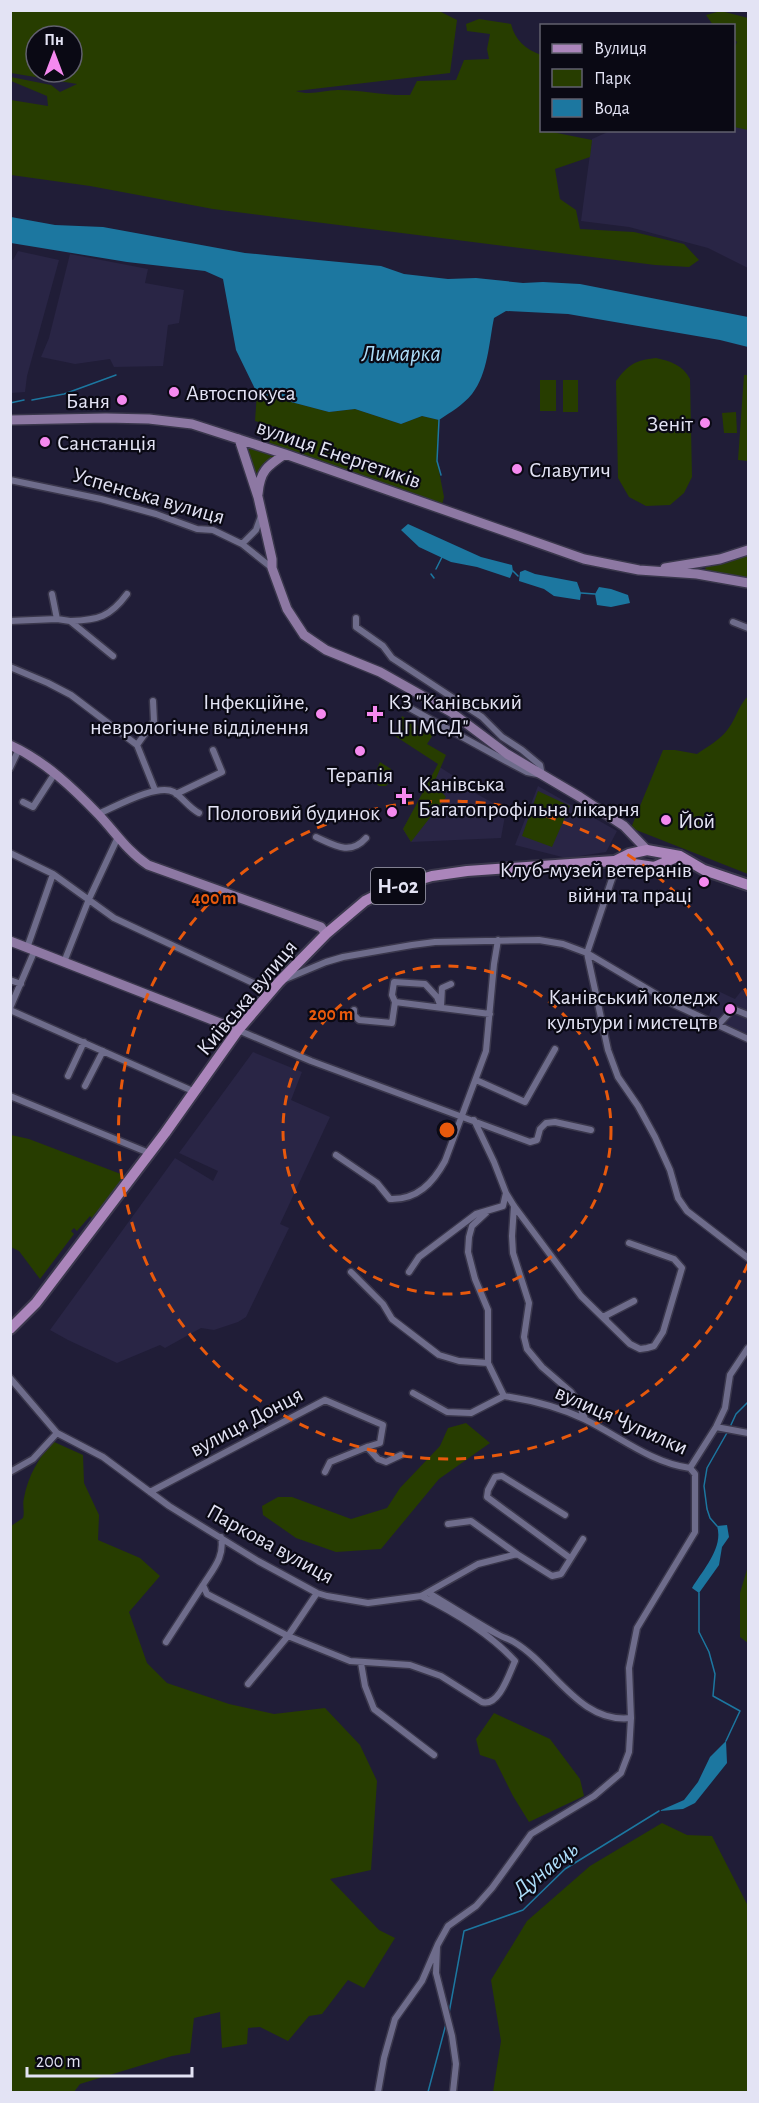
<svg xmlns="http://www.w3.org/2000/svg" width="759" height="2103" font-family="'Alegreya Sans',sans-serif">
<style>
.built{fill:#292545}
.green{fill:#273d00;fill-rule:evenodd}
.water{fill:#1c77a0}
.lines{fill:none;stroke-linecap:round;stroke-linejoin:round}
.stream{stroke:#1c77a0;stroke-width:1.5}
.street-casing{stroke:#3a374c;stroke-width:9}
.secondary-casing{stroke:#3a374c;stroke-width:12}
.primary-casing{stroke:#3a374c;stroke-width:14}
.street{stroke:#6e6c8b;stroke-width:6}
.secondary{stroke:#8d78a3;stroke-width:9}
.primary{stroke:#ab85bb;stroke-width:10}
.ring{fill:none;stroke:#e8590c;stroke-width:3;stroke-dasharray:10 8}
.poi-dot{fill:#f589ef;stroke:#0a0914;stroke-width:2}
.labels{text-anchor:middle;stroke-width:4.5;stroke-linejoin:round;paint-order:stroke}
.shield{fill:#0a0914;stroke:#a2a2b1;stroke-width:1.5}
.shield-label{font-size:21px;font-weight:bold;fill:#e3e3f4}
.poi-label{font-size:22px;fill:#e3e3f4;stroke:#0a0914;text-anchor:start}
.street-label{font-size:22px;fill:#e3e3f4;stroke:#0a0914}
.water-label{font-size:24px;font-style:italic;fill:#acdcf8;stroke:#0a0914}
.centre{fill:#e8590c;stroke:#0a0914;stroke-width:3}
.ring-label{font-size:18px;text-anchor:middle;font-weight:bold;fill:#e8590c;stroke:#0a0914;stroke-width:4.5;stroke-linejoin:round;paint-order:stroke}
</style>
<rect width="100%" height="100%" fill="#201d37"/>
<path class="built" d="M734 124 748 127V268L708 248 629 227 581 221 592 139 610 131 734 130Z
M18 251 59 260 27 376 25 392 11 393V259L13 260Z
M70 254 148 269 145 283 184 290 179 323 168 325 163 366 114 367 110 359 75 364 41 357 49 338Z
M438 766 471 787 475 793 506 810 501 838 411 842 403 829Z
M538 786 617 831 606 852 566 858 515 845Z
M742 990 748 994V1037L708 1018 718 991 735 999Z
M253 1052 302 1072 291 1100 330 1117 280 1224 289 1228 246 1317 238 1322 214 1330 201 1328 165 1348 160 1345 117 1363 68 1340 50 1330 175 1158 213 1181 218 1171 179 1153Z"/>
<path class="green" d="M437 10 457 20 450 73 296 91C311 96 324 90 338 90 362 90 385 96 410 95L417 81 456 80 464 60 489 59 487 49 490 34 467 31 466 24 479 19 511 24C515 40 525 49 541 55L542 126 539 128 542 130 592 140 590 157 555 169 560 199 576 210 580 229 634 232 684 244 699 260 689 267 655 265 213 209 90 186 11 175V100L48 106 47 96 11 81V77L51 85 60 92 77 84 11 73V11ZM36 36H72V72H36Z
M721 11 748 18V130L734 127V48L737 42 734 39V26L713 25 706 15Z
M656 358C670 361 683 365 690 379L692 477 684 493 670 505 646 506 629 497 618 478 616 381C628 365 635 360 656 358Z
M744 375H748V461L738 460Z
M540 380H556V411H540Z
M563 380H578V412H563Z
M257 393 329 412 355 409 401 424 422 416 439 420 437 461 444 497 442 505 269 443 275 427 255 421Z
M736 412 737 433H724L722 413Z
M250 446 276 455 257 480 246 448Z
M748 554V578L707 573 705 570 706 566Z
M748 696V874L631 828 663 750H675L697 754C707 747 721 739 728 729 737 717 737 708 748 696Z
M402 716 433 735 427 744 446 755 434 783 446 797 411 842 403 829 438 764 395 736Z
M380 762 391 769C392 776 391 781 386 786H379L372 780Z
M538 791 570 806 552 847 522 836Z
M11 1135 29 1139 126 1176 93 1219 90 1216 77 1231 74 1228 71 1231 74 1234 40 1279 19 1251 11 1247Z
M466 1423 490 1443 439 1479 381 1549 336 1552 296 1538 263 1515 262 1506 278 1497H292L351 1519 387 1508 400 1488 440 1446 448 1428Z
M52 1441 83 1455 84 1483 99 1515 98 1540 140 1558 160 1576 129 1612 147 1663 167 1683 229 1704 274 1714 325 1708 360 1745 377 1781 371 1870 330 1879 379 1930 395 1938 364 1988 348 1980 322 2014 309 2016 288 2041 260 2027 248 2028 247 2044 222 2048 220 2012 194 2018 190 2053 172 2056 80 2084 74 2092H11V1526L23 1518C25 1511 22 1505 24 1498 28 1475 39 1459 52 1441Z
M748 1566V1643L740 1637V1593Z
M494 1713 550 1739 580 1779 584 1796 529 1822 513 1796 495 1760 480 1755 476 1739Z
M662 1823 687 1835 712 1836 748 1906V2092H493L501 2041 491 1980 527 1921 590 1866Z"/>
<path class="water" d="M11 217 55 225 103 227 245 253 381 266 404 274 448 279 476 278 523 283 543 282 580 284 748 317V347L720 340 568 314 506 311 494 318C489 342 488 374 472 394 463 405 451 412 439 420L422 416 401 424 355 409 329 412 257 393 236 350 223 279 205 271 127 262 11 243Z
M408 524 481 557 512 565 513 571 510 578 477 567 451 562 419 547 401 530Z
M525 570 535 574 577 582 581 593 580 600 554 596 544 589 519 581 520 572Z
M599 587 611 589 628 595 630 603 611 607 597 605 595 594Z
M727 1525 729 1537 722 1547 719 1565 699 1593 692 1588C702 1571 724 1548 717 1526Z
M726 1741 727 1763 695 1803 683 1809 659 1811 684 1800 698 1782 710 1757Z"/>
<g class="lines">
<path class="stream" d="M32 400 64 394 116 375
M10 403 24 400
M439 420 437 461 441 475
M436 569 442 557
M513 571 518 576
M431 574 434 578
M581 593 595 594
M730 1427 736 1414 748 1402
M717 1526 710 1518 707 1509 704 1486 707 1468 728 1431
M699 1593V1632L709 1652 715 1674 713 1696 740 1711 726 1741
M449 2013 464 1931 523 1910 565 1869 659 1811
M428 2092 446 2024"/>
<defs>
<path id="street" d="M10 480 101 499 156 514 197 529 213 530 242 544 256 530 261 516
M242 544 272 568
M52 594 57 619
M356 618V627L383 646 392 658 482 717 502 737 522 750 540 765 542 775 527 772 506 761 406 706
M10 621 57 619 70 621 113 656
M71 621C98 620 110 617 127 594
M733 622 748 628
M10 667 48 683 71 695 137 745
M137 745 154 721 153 701
M137 745 155 790
M10 768 19 749
M176 794 222 772 213 750
M23 802 33 807 55 773
M98 814C115 807 157 783 174 792 183 798 189 808 199 813
M316 837C334 845 350 856 366 838
M10 853 53 874 114 918 266 989 270 993
M614 861 615 870 587 953 608 1050 618 1077 638 1106 655 1137 670 1170 678 1198 687 1211 748 1258
M27 948 53 874
M64 962 89 899 118 837
M10 980 21 984
M283 980 326 962 343 957 412 945 435 942 539 940 563 944 587 953 673 1004 748 1039
M395 1002 490 1014
M10 1008 34 952
M10 1010 195 1092
M354 1010V1015L359 1020 392 1023 395 1002 392 995 394 982 425 984 437 997 441 1007 442 988 451 984
M719 1024 733 1009 748 1015
M238 1030 311 1061 530 1142 537 1140 540 1129 546 1123 555 1122 591 1130
M68 1076 84 1042
M476 1080 525 1102 555 1049
M85 1086 103 1051
M10 1096 149 1153
M474 1120 494 1162 506 1193 514 1206 581 1296 630 1344 640 1349 647 1348 654 1346 663 1332 682 1268 674 1259 629 1243
M336 1155 377 1183 390 1199C417 1200 433 1183 445 1161L486 1051 494 964 498 940
M514 1206 512 1236 513 1253 529 1303 524 1337 527 1349 542 1367 571 1392 578 1402 585 1419
M487 1212 472 1226 469 1237 468 1252 475 1279 488 1310V1363L504 1396C531 1400 559 1407 584 1419 619 1436 651 1463 690 1468
M351 1272 383 1304 392 1319 439 1355 459 1361 488 1363
M409 1272 419 1257 476 1214 503 1206 506 1193
M606 1318 603 1317 634 1301
M10 1378 57 1433 103 1457 169 1506 258 1561 317 1593 327 1596 368 1603 421 1596 478 1564 517 1554
M413 1393 447 1412 471 1413 504 1396
M716 1427 748 1433
M367 1447 378 1459 386 1462 401 1455
M10 1472 33 1459 57 1433
M150 1492 325 1400 383 1425 380 1443 367 1447 330 1462 325 1472
M565 1515 502 1476 495 1477 488 1490 487 1497 570 1558
M448 1524 471 1521 517 1554 552 1576 561 1574 583 1539
M221 1537C225 1557 213 1569 203 1585L207 1594 288 1636 350 1661 410 1665 441 1676 482 1702C499 1707 509 1674 515 1661 491 1635 454 1612 421 1596
M429 1593C452 1607 474 1621 497 1634 502 1637 509 1639 514 1642 553 1665 579 1724 631 1718
M166 1642 203 1585
M361 1663 365 1686 374 1709 434 1755
M248 1684 288 1636 317 1593
M437 1947 436 1973 452 2036 456 2064 453 2092
M378 2092 384 2058 395 2019 422 1981 438 1944 448 1926 476 1906 492 1888 531 1834 594 1796 621 1773 629 1752 631 1718 629 1668 637 1628 695 1532V1474L690 1468 716 1427 725 1408 730 1375 748 1348"/>
<path id="secondary" d="M10 420 106 418 149 419 192 424 285 454 584 559 639 570 697 574 748 583
M239 439 258 497 272 559V568L287 609 304 635 326 650 380 672 451 712 507 754 580 797 624 826 647 850
M258 494C260 471 267 466 285 454
M665 568 720 559 748 550
M10 745C45 761 73 788 99 815 115 832 128 852 148 865L321 927 326 934
M10 941 238 1030"/>
<path id="primary" d="M615 861 629 854 647 850 680 856 704 870 748 885
M10 1329 36 1303 165 1133 238 1030 279 982 326 934 365 901 391 888 432 876 467 871 614 861 654 867 677 857"/>
</defs>
<use href="#street" class="street-casing"/>
<use href="#secondary" class="secondary-casing"/>
<use href="#primary" class="primary-casing"/>
<use href="#street" class="street"/>
<use href="#secondary" class="secondary"/>
<use href="#primary" class="primary"/>
</g>
<g class="ring">
<circle cx="447" cy="1130" r="164"/>
<path d="M748 1264A329 329 0 1 1 748 996"/>
</g>
<g class="poi-dot">
<circle cx="174" cy="392" r="6"/>
<circle cx="122" cy="400" r="6"/>
<circle cx="705" cy="423" r="6"/>
<circle cx="45" cy="442" r="6"/>
<circle cx="517" cy="469" r="6"/>
<circle cx="321" cy="714" r="6"/>
<path d="M372 705h6v6h6v6h-6v6h-6v-6h-6v-6h6z"/>
<circle cx="360" cy="751" r="6"/>
<path d="M401 787h6v6h6v6h-6v6h-6v-6h-6v-6h6z"/>
<circle cx="392" cy="812" r="6"/>
<circle cx="666" cy="820" r="6"/>
<circle cx="704" cy="882" r="6"/>
<circle cx="730" cy="1009" r="6"/>
</g>
<g class="labels">
<rect class="shield" x="371" y="868" width="54" height="36" rx="4.5"/>
<g class="shield-label">
<text x="398" y="893">Н-02</text>
</g>
<g class="poi-label">
<text x="186" y="400">Автоспокуса</text>
<text x="110" y="408" text-anchor="end">Баня</text>
<text x="693" y="431" text-anchor="end">Зеніт</text>
<text x="57" y="450">Санстанція</text>
<text x="529" y="477">Славутич</text>
<text x="309" y="709" text-anchor="end">Інфекційне,<tspan x="309" dy="25">неврологічне відділення</tspan></text>
<text x="388" y="709">КЗ "Канівський<tspan x="388" dy="25">ЦПМСД"</tspan></text>
<text x="360" y="782" text-anchor="middle">Терапія</text>
<text x="418" y="791">Канівська<tspan x="418" dy="25">Багатопрофільна лікарня</tspan></text>
<text x="380" y="820" text-anchor="end">Пологовий будинок</text>
<text x="678" y="828">Йой</text>
<text x="692" y="877" text-anchor="end">Клуб-музей ветеранів<tspan x="692" dy="25">війни та праці</tspan></text>
<text x="718" y="1004" text-anchor="end">Канівський коледж<tspan x="718" dy="25">культури і мистецтв</tspan></text>
</g>
<g class="street-label">
<text transform="translate(339 453) rotate(19)" y="8">вулиця Енергетиків</text>
<text transform="translate(149 495) rotate(16)" y="8">Успенська вулиця</text>
<text transform="translate(246 997) rotate(-50)" y="8">Київська вулиця</text>
<text transform="translate(622 1419) rotate(24)" y="8">вулиця Чупилки</text>
<text transform="translate(246 1421) rotate(-28)" y="8">вулиця Донця</text>
<text transform="translate(271 1543) rotate(29)" y="8">Паркова вулиця</text>
</g>
<g class="water-label">
<text x="401" y="361">Лимарка</text>
<text transform="translate(545 1869) rotate(-38)" y="8">Дунаець</text>
</g>
</g>
<circle cx="447" cy="1130" r="9" class="centre"/>
<g class="ring-label">
<text x="214" y="904">400 m</text>
<text x="331" y="1020">200 m</text>
</g>
<rect width="759" height="2103" fill="none" stroke="#e3e3f4" stroke-width="24"/>
<rect x="540" y="24" width="195" height="108" fill="#0a0914" stroke="#61606e" stroke-width="1.5"/>
<rect x="552" y="44" width="30" height="9" fill="#ab85bb" stroke="#61606e" stroke-width="1.5"/>
<text x="594" y="54" font-size="18" fill="#e3e3f4">Вулиця</text>
<rect x="552" y="69" width="30" height="18" fill="#273d00" stroke="#61606e" stroke-width="1.5"/>
<text x="594" y="84" font-size="18" fill="#e3e3f4">Парк</text>
<rect x="552" y="99" width="30" height="18" fill="#1c77a0" stroke="#61606e" stroke-width="1.5"/>
<text x="594" y="114" font-size="18" fill="#e3e3f4">Вода</text>
<g transform="translate(54 54)"><circle r="28" fill="#0a0914" stroke="#61606e" stroke-width="1.5"/>
<path d="M0-4.5L10 22L0 15L-10 22Z" fill="#f589ef"/>
<text y="-9" font-size="16" font-weight="bold" text-anchor="middle" fill="#e3e3f4">Пн</text>
</g>
<path d="M27 2067v9h165v-9" fill="none" stroke="#e3e3f4" stroke-width="3"/>
<text x="36" y="2067" font-size="18" fill="#e3e3f4" stroke="#0a0914" stroke-width="4.5" paint-order="stroke">200 m</text>
</svg>
